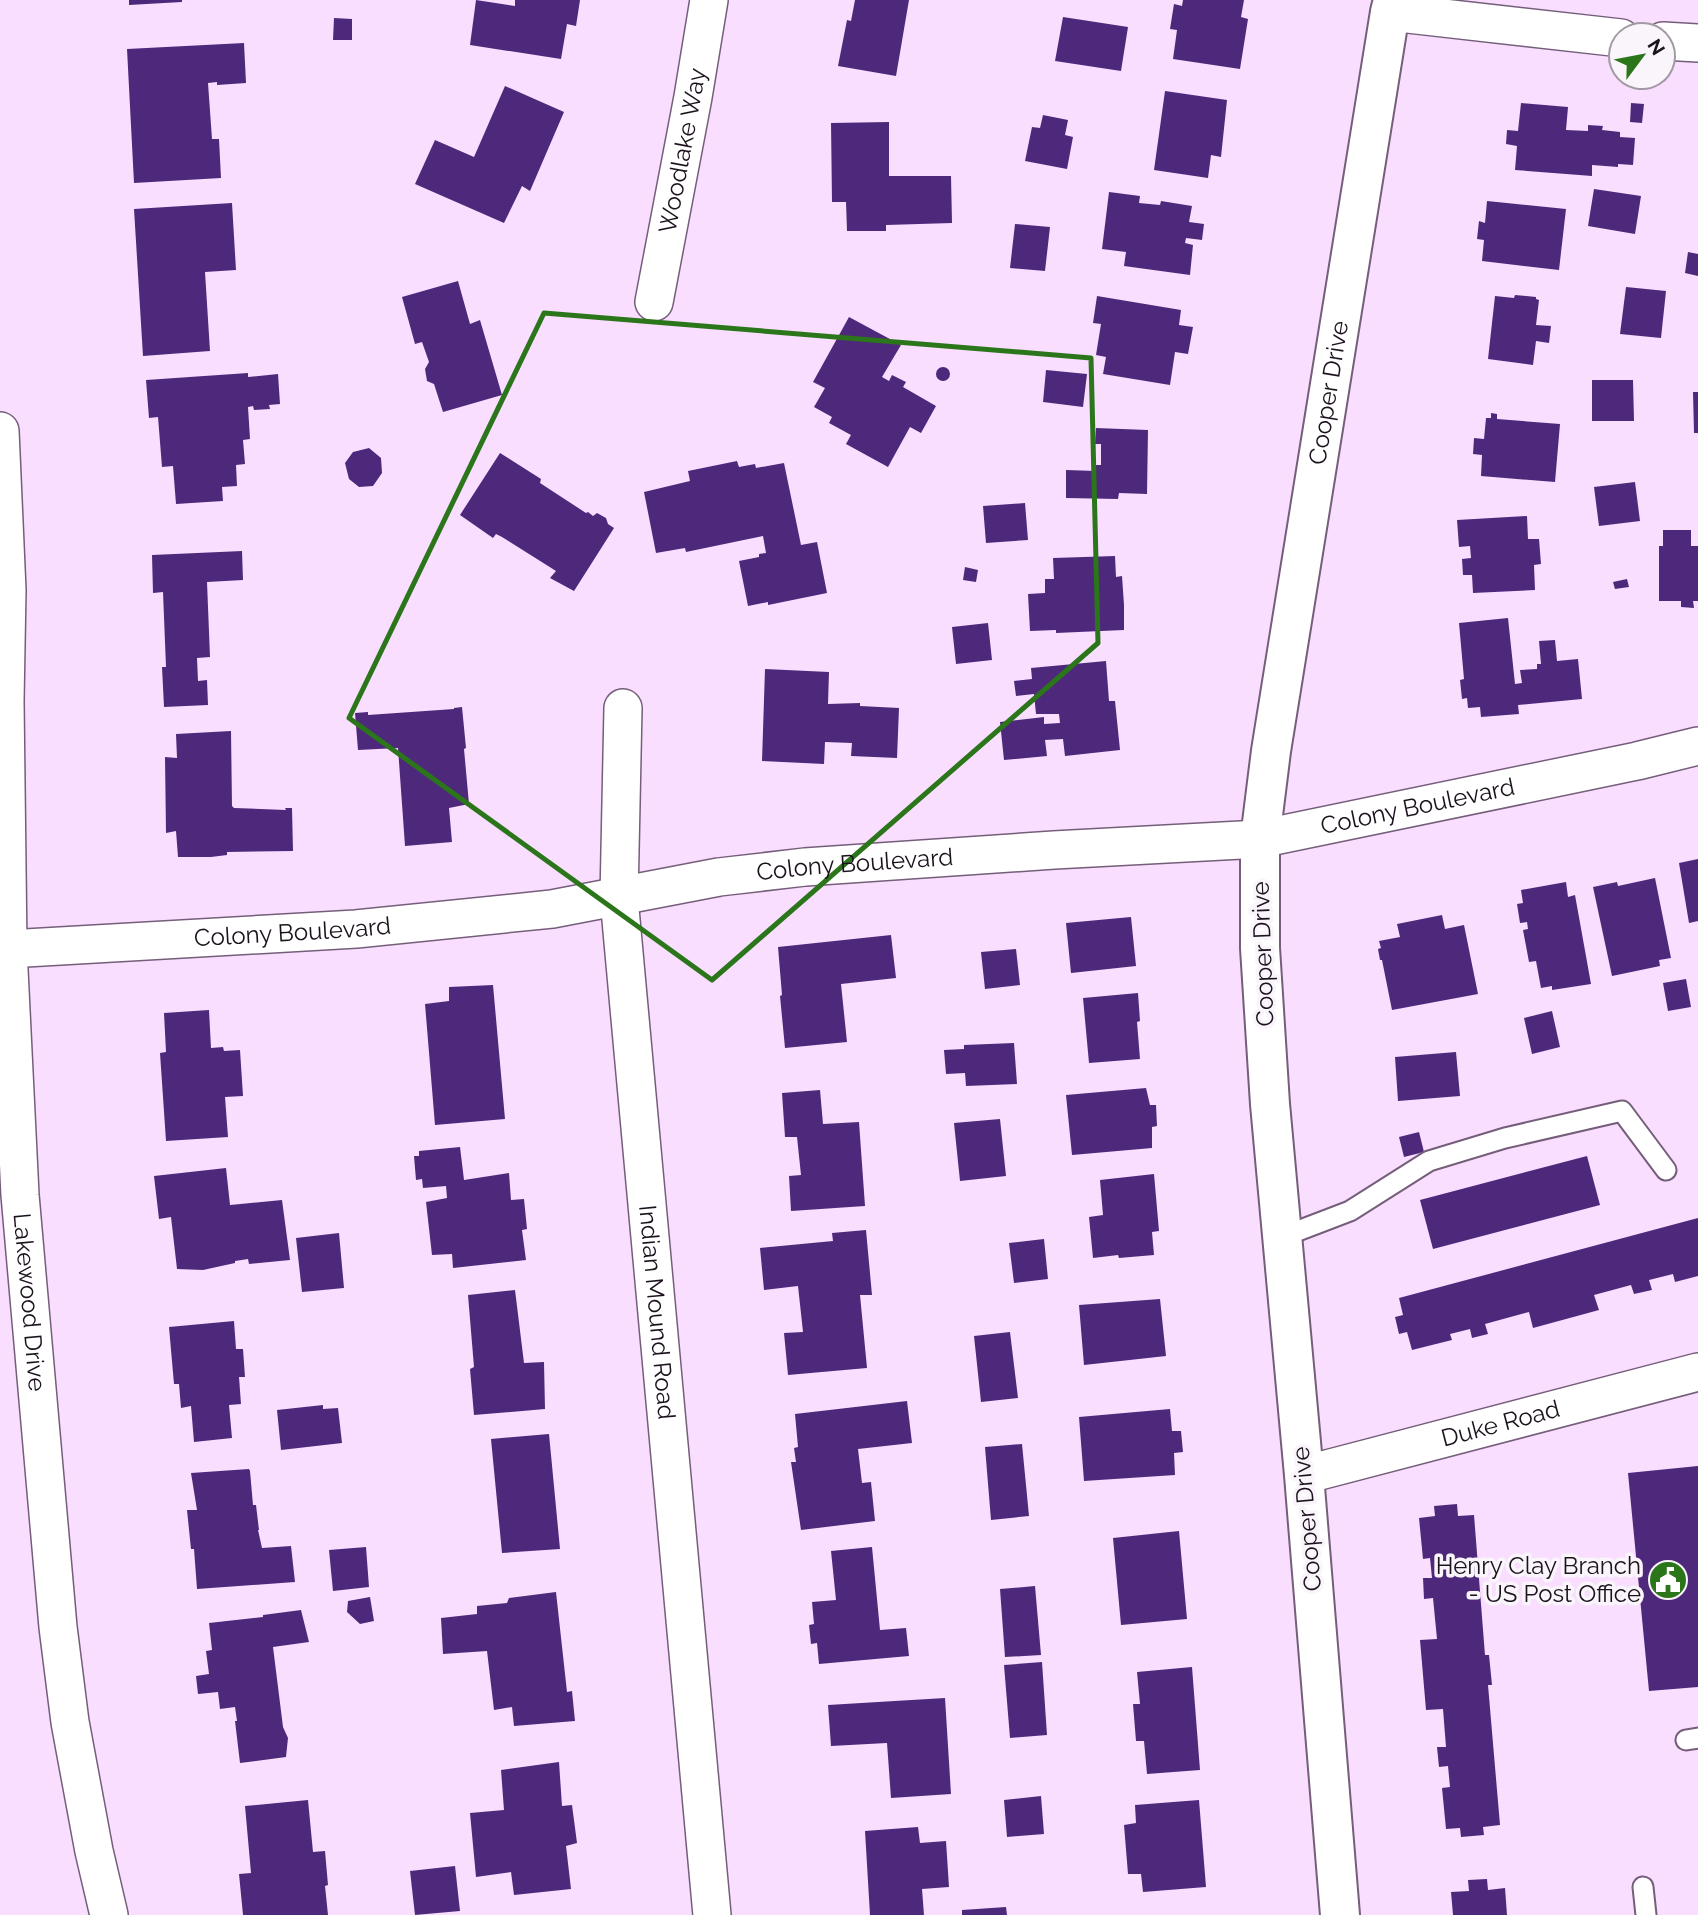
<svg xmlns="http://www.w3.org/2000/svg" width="1698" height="1915" font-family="Raleway,sans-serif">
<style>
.building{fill:#4e297b}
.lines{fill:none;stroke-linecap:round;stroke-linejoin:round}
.lane-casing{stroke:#755e7a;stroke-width:23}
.street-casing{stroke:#755e7a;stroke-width:40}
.secondary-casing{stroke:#755e7a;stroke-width:42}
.lane{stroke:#fff;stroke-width:19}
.street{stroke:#fff;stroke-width:37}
.secondary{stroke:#fff;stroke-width:38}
.marked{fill:none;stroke:#2b751a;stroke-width:5;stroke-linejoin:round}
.labels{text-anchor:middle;stroke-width:7;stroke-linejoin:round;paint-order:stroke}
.street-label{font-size:24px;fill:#1b121d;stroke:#faf4fb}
.poi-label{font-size:24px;fill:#1b121d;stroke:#faf4fb;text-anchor:end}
</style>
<rect width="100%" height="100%" fill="#f9deff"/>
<path class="building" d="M129 0H182V2L129 5Z
M476 0 515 6V0H580L576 26 567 24 561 59 470 45Z
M855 0H909L896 76 838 66 847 20 851 21Z
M1183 0H1244L1241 17 1248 19 1240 69 1173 59 1177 30 1170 29 1174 4 1182 6Z
M1063 17 1128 27 1121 71 1055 61Z
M334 18 352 19V40H333Z
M244 43 246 83 217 85V82L208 83 212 139H219L221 178 134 183 127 49Z
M505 86 564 112 530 191 522 186 504 223 415 184 435 140 474 157Z
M1165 91 1227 100 1221 157 1211 155 1208 178 1154 170Z
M1521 103 1568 107 1566 130 1588 131V125L1603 126 1602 130 1620 132V137L1635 138 1633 165 1618 164V167L1592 165V176L1515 170 1517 146 1506 144 1507 130 1518 131Z
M1631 103 1644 104 1642 123 1630 122Z
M1043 115 1068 120 1065 135 1073 137 1067 169 1025 161 1032 127 1040 128Z
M889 122V176H951L952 223 886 225V231H847L846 202H832L831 123Z
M1594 189 1641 196 1635 234 1588 226Z
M1109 192 1140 196 1139 203 1160 205 1161 201 1192 206 1189 222 1204 224 1202 240 1186 238 1185 243 1193 245 1190 275 1124 266 1126 252 1102 249Z
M1487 201 1566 209 1559 270 1482 261 1484 240 1477 239 1479 221 1485 223Z
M232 203 236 270 205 272 210 351 143 356 134 209Z
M1015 224 1050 227 1045 271 1010 268Z
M1688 252 1698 254V276L1685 273Z
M458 281 470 324 480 320 502 395 443 412 434 384 427 381 425 369 429 362 422 342 415 344 402 297Z
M1626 287 1666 291 1661 338 1620 334Z
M1515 295 1536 297V299L1539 300 1536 325 1551 326 1549 343 1536 341 1533 365 1488 359 1495 296 1514 298Z
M1097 296 1181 310 1179 325 1193 327 1188 354 1175 352 1170 385 1103 374 1106 357 1096 355 1101 324 1093 323Z
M849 317 901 345 882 377 889 381 892 375 906 382 903 387 936 406 921 433 910 427 888 467 846 444 851 435 829 423 832 417 814 407 825 388 813 382Z
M936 374a7 7 0 1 1 14 0a7 7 0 1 1-14 0Z
M1046 370 1087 374 1083 407 1043 402Z
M248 373V377L278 374 280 404 269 405 270 409 254 410 253 406 248 407 250 439 243 440 245 464 236 465 237 486 222 487 223 501 176 504 173 466 162 467 158 417 149 418 146 380Z
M1592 380H1633L1634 421H1592Z
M1693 392H1698V433H1694Z
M1491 413 1497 414V419L1560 424 1555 482 1481 476 1482 455 1473 454 1474 438 1484 439 1486 418H1491Z
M1096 428 1148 430 1147 494 1119 493 1118 499 1066 498V470L1096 471V465H1101V444H1095Z
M369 448 381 458 382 473 373 486 359 487 349 479 345 463 353 452Z
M500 453 541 479 540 483 586 513 588 512 593 516 597 513 606 518 608 524 614 528 574 591 550 578 556 571 502 537 496 534 493 538 460 515Z
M737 461 739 467 755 464 756 468 784 463 801 545 817 542 827 593 768 605V602L748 606 739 561 759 557V554L766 553 763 536 686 552 685 548 656 553 644 492 690 481 688 471Z
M1635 482 1640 521 1599 526 1594 487Z
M1025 503 1028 540 986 543 983 506Z
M1527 516 1528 539H1539L1541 564 1534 565 1535 590 1473 593 1472 575H1463L1462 559 1471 558 1470 546 1459 547 1457 520Z
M1663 530H1691V546H1698V601H1693L1694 608 1681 607V601H1659V546H1663Z
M242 551 243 580 207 582 210 657 197 658 198 681 207 680 208 705 164 707 162 667H166L163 592 153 593 152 555Z
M1115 556 1116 577 1122 576 1124 605V630L1056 633V630L1030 631 1028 594 1045 593V579H1054L1053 558Z
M965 567 978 570 976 582 963 580Z
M1627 579 1629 587 1615 589 1613 582Z
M1508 618 1515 684 1522 683 1520 670 1537 669V664H1541L1539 641 1555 640 1557 661 1578 659 1582 699 1518 705 1519 714 1481 717 1480 707 1468 708 1467 698 1462 699 1460 680 1464 679 1459 623Z
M988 623 992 660 956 664 952 627Z
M1106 661 1109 701H1115L1120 750 1065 756 1063 739 1045 740 1047 756 1004 760 1000 722 1044 717V724L1060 723 1059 714H1036L1034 694 1016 696 1014 681 1032 679 1031 668Z
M765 669 829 672 828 704 860 703V706L899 708 897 758 851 756 852 743 825 742 824 764 762 761Z
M462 707 466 748 464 749 469 804 449 808 452 842 405 846 398 748 358 750 355 713 368 712V715L454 709V708Z
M231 731 232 806 234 808 286 810 285 808H292L293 851 227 852V855L211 857H178L176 831 166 833 165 757 177 758 176 734Z
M1698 859V921L1689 923 1679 863Z
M1655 878 1671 958 1659 960 1660 966 1612 976 1593 887 1617 882 1618 886Z
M1566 882 1568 897 1575 895 1591 984 1552 990V986L1541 988 1536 961 1529 962 1523 930 1528 929 1527 922 1520 923 1517 904 1523 903 1521 890Z
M1442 915 1445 929 1464 925 1478 994 1392 1010 1382 960H1380L1378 949 1381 948 1379 941 1400 937 1397 924Z
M1131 917 1136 966 1071 973 1066 923Z
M891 935 896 978 841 984 847 1042 785 1048 780 996 782 995 778 947Z
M1016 949 1020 985 985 989 981 952Z
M1686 979 1691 1007 1668 1011 1663 983Z
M493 985 505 1119 435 1125 425 1004 449 1001V987Z
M1138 993 1140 1021 1137 1022 1140 1059 1089 1063 1083 998Z
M209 1010 211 1048 223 1047 224 1051 240 1050 243 1096 225 1097 228 1137 166 1141 160 1053 166 1052 164 1013Z
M1552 1011 1560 1047 1532 1054 1524 1018Z
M1014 1043 1017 1084 966 1086 965 1073 946 1074 944 1050 964 1049V1045Z
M1456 1052 1460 1096 1398 1101 1395 1057Z
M1146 1088 1150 1105H1156L1157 1126 1152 1127V1148L1072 1155 1066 1095Z
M820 1090 823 1124 859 1122 865 1206 791 1211 789 1176 801 1175 797 1137H785L782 1093Z
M1000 1119 1006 1176 960 1181 954 1123Z
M1419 1132 1424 1152 1404 1157 1399 1137Z
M460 1147 464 1180 509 1173 511 1200 524 1199 527 1229 522 1230 526 1260 453 1268 452 1254 432 1255 426 1202 447 1198 446 1186 423 1188 422 1179 416 1180 414 1156H419V1151Z
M1587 1156 1600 1205 1433 1249 1420 1200Z
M226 1168 230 1205 282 1200 290 1260 249 1264 248 1259 235 1261V1263L203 1270 177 1269 171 1217 159 1219 154 1176Z
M1154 1174 1159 1231 1152 1232 1154 1255 1119 1258 1118 1255 1093 1258 1089 1217 1103 1215 1100 1180Z
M1698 1218V1276L1675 1282 1673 1274 1649 1280 1652 1290 1634 1294 1631 1285 1594 1295 1599 1310 1533 1328 1529 1312 1485 1324 1488 1334 1472 1338 1470 1329 1450 1334 1452 1340 1412 1350 1407 1332 1399 1334 1395 1317 1403 1315 1399 1298Z
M866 1230 872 1295H860L867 1368 788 1375 784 1333 803 1332 798 1286 764 1290 760 1248 833 1241 832 1233Z
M339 1233 344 1288 302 1292 296 1238Z
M1044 1239 1048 1279 1014 1283 1009 1243Z
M515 1290 524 1363 544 1362 545 1409 474 1415 470 1369 474 1367 468 1295Z
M1160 1299 1166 1356 1084 1365 1079 1305Z
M234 1321 236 1349H243L245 1377H239L241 1404 229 1405 232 1438 194 1442 191 1406 181 1408 179 1384H174L169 1327Z
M1010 1332 1018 1398 981 1402 974 1336Z
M907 1401 912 1443 858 1449 862 1483 871 1482 875 1521 801 1530 791 1462H796L794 1448 798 1447 795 1414Z
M323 1405V1409L338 1408 342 1443 281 1450 277 1410Z
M1170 1409 1172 1431H1181L1183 1452 1174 1453 1175 1475 1084 1481 1079 1417Z
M549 1434 560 1549 502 1553 491 1439Z
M1022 1444 1029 1516 991 1520 985 1447Z
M1698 1466V1687L1649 1691 1628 1473Z
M249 1469 250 1471 253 1505H256L259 1530H258L262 1548 291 1546 295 1582 197 1589 194 1549H191L187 1510H197L191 1473Z
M1457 1504 1458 1516 1474 1515 1485 1655H1489L1492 1685H1488L1500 1825 1483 1827 1484 1835 1461 1837 1460 1828 1446 1829 1442 1788 1450 1787 1448 1766 1439 1767 1437 1747H1446L1443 1709 1426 1710 1420 1640 1437 1639 1433 1598 1424 1599 1423 1578H1432L1430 1558 1423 1559 1419 1518 1435 1516 1434 1506Z
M1179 1531 1187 1619 1121 1625 1113 1538Z
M366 1547 369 1587 333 1591 329 1550Z
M872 1547 880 1630 906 1628 909 1656 819 1664 817 1643 811 1644 809 1625 814 1624 812 1602 836 1600 831 1551Z
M1035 1586 1041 1655 1005 1657 1000 1589Z
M556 1592 567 1692 572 1691 575 1721 514 1726 512 1707 494 1710 487 1651 443 1654 441 1618 477 1614V1606L507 1603 509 1598Z
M370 1597 374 1621 360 1624 347 1612 348 1601Z
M301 1610 309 1642 273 1647 283 1727 288 1738 286 1757 240 1763 235 1721H237L235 1707 220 1709 218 1692 198 1694 196 1676 209 1674 206 1651 212 1650 209 1623 263 1617V1615Z
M1042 1662 1047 1735 1010 1738 1004 1665Z
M1192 1667 1200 1770 1147 1774 1144 1741H1136L1133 1704H1140L1137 1672Z
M945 1698 951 1794 891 1798 887 1743 831 1746 828 1705Z
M559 1762 562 1806 572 1805 577 1843 566 1846 571 1889 514 1895 511 1872 476 1877 470 1813 504 1810 501 1770Z
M1041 1796 1044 1834 1007 1837 1004 1800Z
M308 1800 313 1852 325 1851 328 1885 325 1886 328 1915H243L239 1874 251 1873 245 1806Z
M1199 1800 1206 1887 1143 1892 1141 1874H1128L1124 1825 1136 1823 1135 1805Z
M918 1827 920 1843 946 1841 949 1887 922 1889 924 1915H870L865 1831Z
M455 1866 460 1911 415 1915 410 1871Z
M1487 1879 1488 1890 1505 1888 1507 1915H1453L1451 1892 1469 1891 1468 1880Z
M1006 1907 1007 1915H962V1910Z"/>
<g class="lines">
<defs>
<path id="lane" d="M1282 1237 1350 1211 1429 1161 1505 1138 1622 1111 1666 1170
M1686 1740 1698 1738
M1643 1887 1646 1915"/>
<g id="street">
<path d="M1390 12 1621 38"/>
<path d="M1663 41 1698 43"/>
<path id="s1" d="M654 302 693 97 709 0"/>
<path id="s2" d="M0 431 7 590 5 701 8 949 20 1195 58 1627 70 1722 94 1851 109 1915"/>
<path id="s3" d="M623 708 619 898 712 1915"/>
<path id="s4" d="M8 949 356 929 552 909 719 877 805 867 1054 850 1260 839 1637 761 1698 746"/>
<path id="s5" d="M1304 1475 1698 1372"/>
</g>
<g id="secondary">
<path id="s6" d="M1340 1915 1304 1475 1270 1104 1260 948V839L1271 751 1390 12 1393 0"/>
</g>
</defs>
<use href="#lane" class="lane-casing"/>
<use href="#street" class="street-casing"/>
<use href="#secondary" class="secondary-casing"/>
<use href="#lane" class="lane"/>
<use href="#street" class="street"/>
<use href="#secondary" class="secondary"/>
</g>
<path class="marked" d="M544 313 1091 358 1098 643 712 980 349 718Z"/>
<defs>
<symbol id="civic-disc" viewBox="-11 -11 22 22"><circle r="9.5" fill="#2b751a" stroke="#faf4fb"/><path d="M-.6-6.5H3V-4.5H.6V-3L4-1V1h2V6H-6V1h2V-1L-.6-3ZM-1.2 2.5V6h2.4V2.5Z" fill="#fff"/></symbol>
</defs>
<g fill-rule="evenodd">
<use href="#civic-disc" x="1646" y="1558" width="44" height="44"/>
</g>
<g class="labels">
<g class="street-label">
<text dy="8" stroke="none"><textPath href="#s1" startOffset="154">Woodlake Way</textPath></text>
<text dy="8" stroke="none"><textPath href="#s6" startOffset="1531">Cooper Drive</textPath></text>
<text dy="8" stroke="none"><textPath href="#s4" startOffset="1419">Colony Boulevard</textPath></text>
<text dy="8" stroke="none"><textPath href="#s4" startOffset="852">Colony Boulevard</textPath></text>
<text dy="8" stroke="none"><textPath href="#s4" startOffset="285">Colony Boulevard</textPath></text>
<text transform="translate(1263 954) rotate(-92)" y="8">Cooper Drive</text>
<text dy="8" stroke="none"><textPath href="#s2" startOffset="872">Lakewood Drive</textPath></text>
<text dy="8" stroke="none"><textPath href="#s3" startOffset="606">Indian Mound Road</textPath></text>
<text dy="8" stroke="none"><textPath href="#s5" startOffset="203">Duke Road</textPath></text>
<text transform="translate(1307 1519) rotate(-95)" y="8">Cooper Drive</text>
</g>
<g class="poi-label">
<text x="1641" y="1574">Henry Clay Branch<tspan x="1641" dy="28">- US Post Office</tspan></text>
</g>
</g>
<g transform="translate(1642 56) rotate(58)"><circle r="33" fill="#faf4fb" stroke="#a19aa2" stroke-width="2"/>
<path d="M0-5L12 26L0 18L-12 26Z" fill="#2b751a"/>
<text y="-10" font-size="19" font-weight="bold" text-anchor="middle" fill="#1b121d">N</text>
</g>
</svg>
